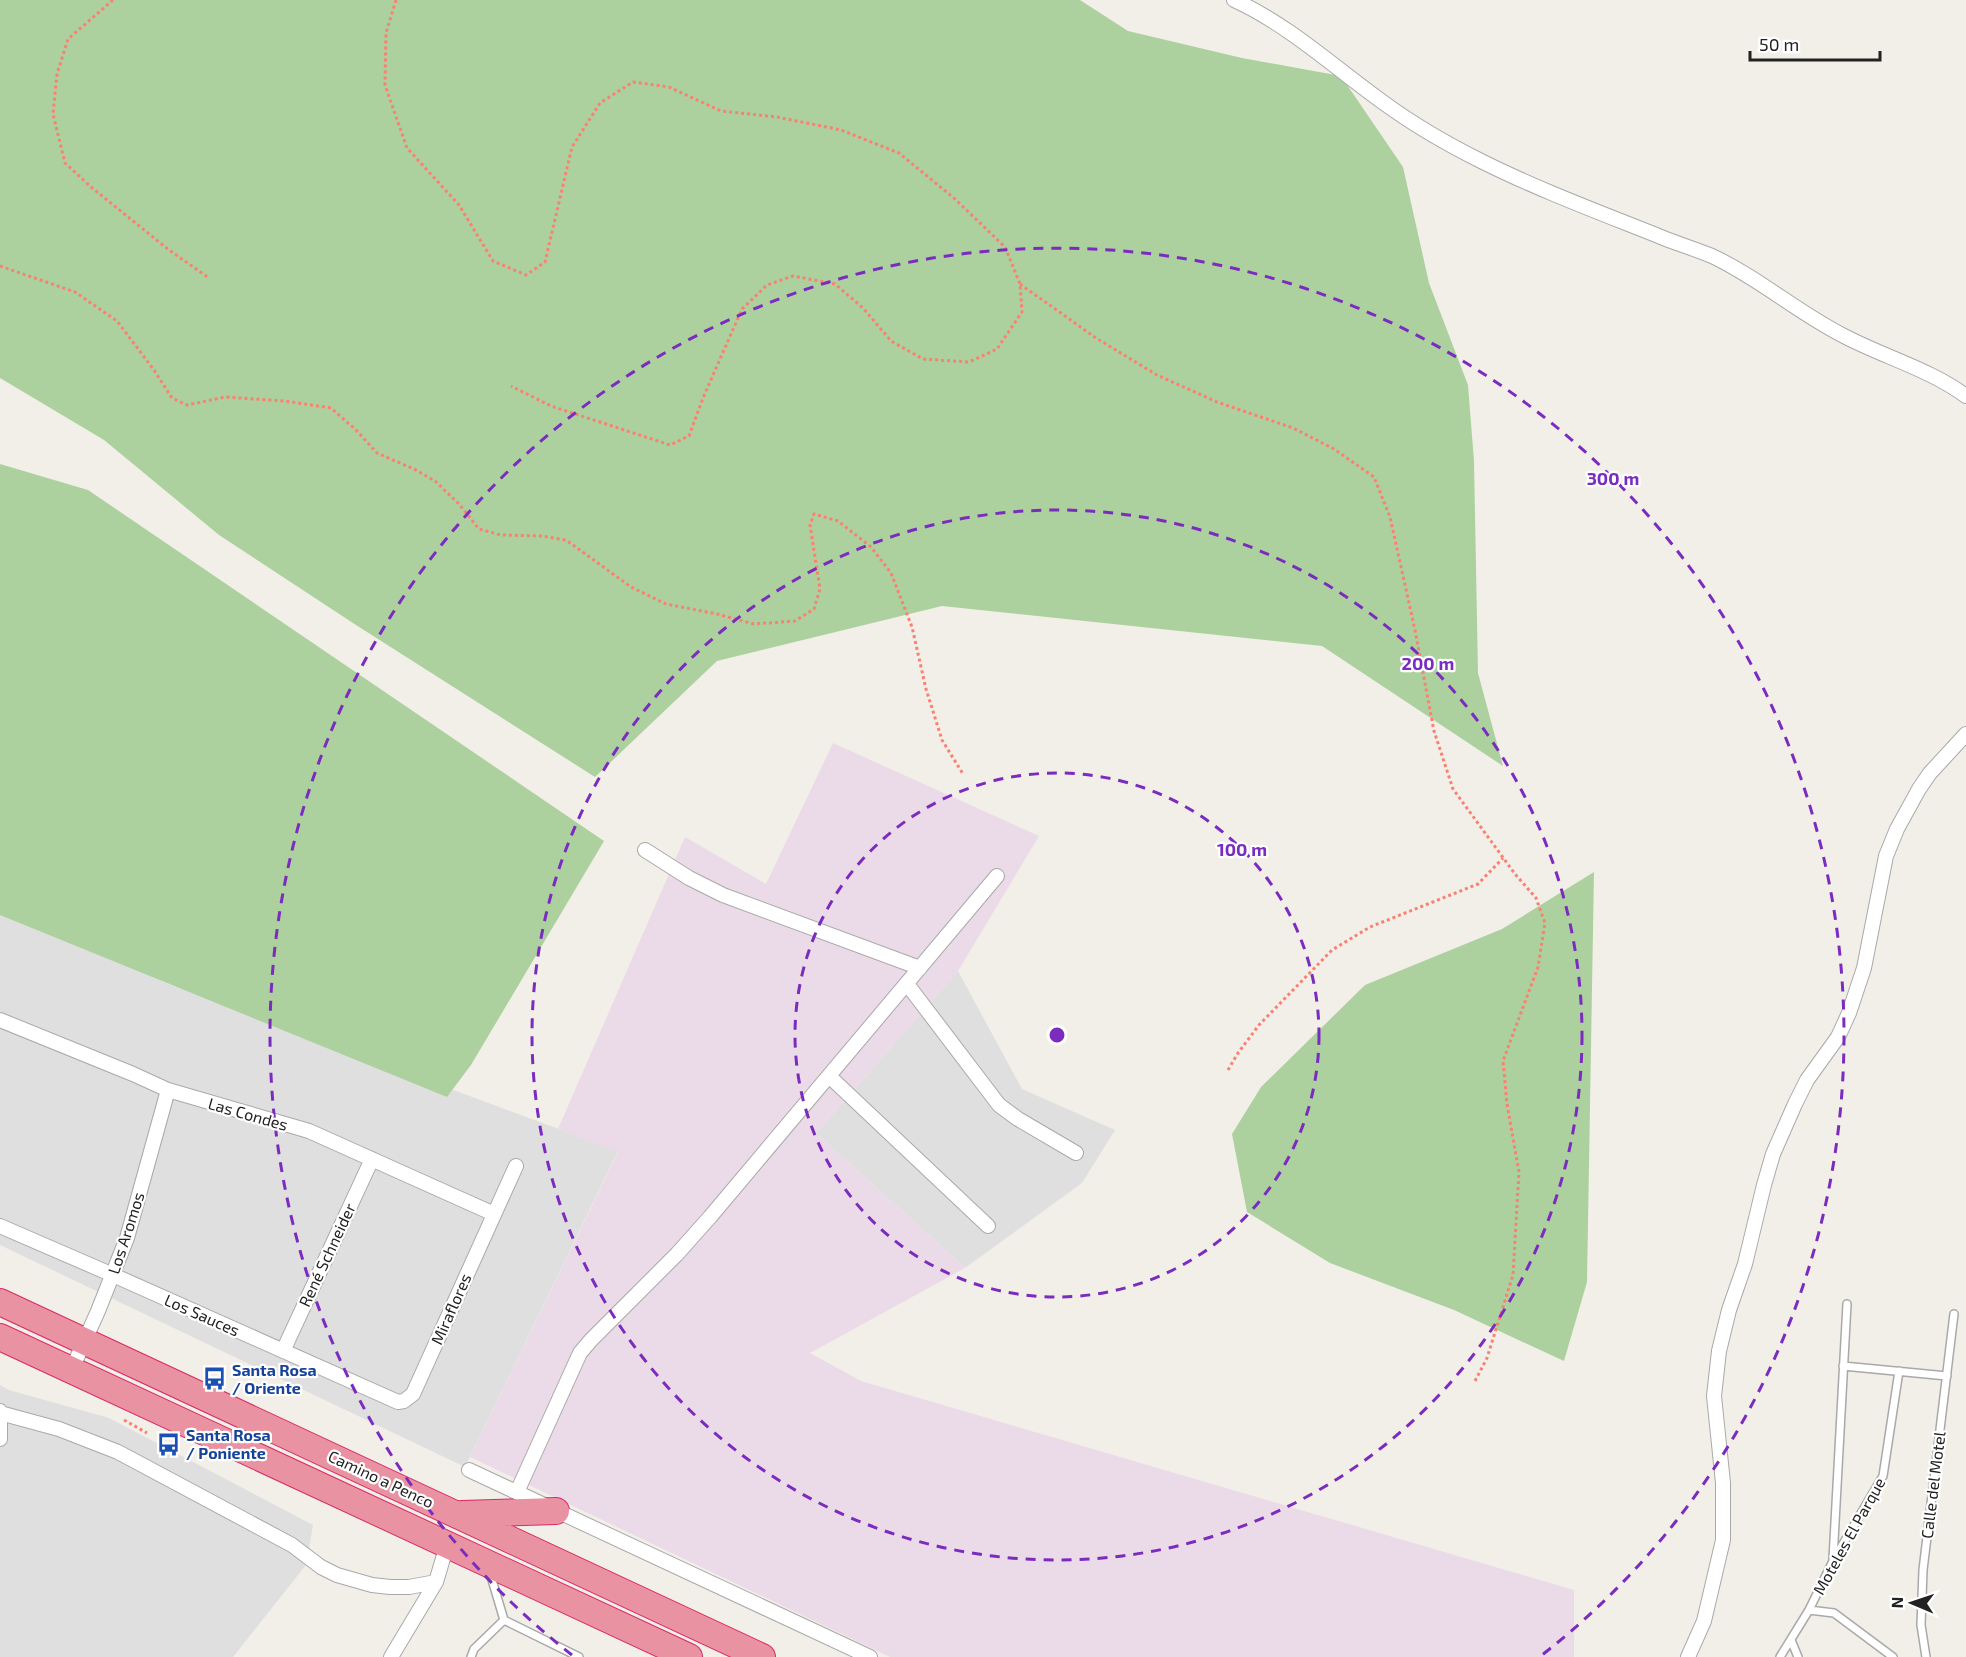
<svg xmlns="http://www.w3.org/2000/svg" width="1966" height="1657" font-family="'Exo 2',sans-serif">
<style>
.residential{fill:#e0dfdf}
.industrial{fill:#ebdbe8}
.forest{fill:#add19e}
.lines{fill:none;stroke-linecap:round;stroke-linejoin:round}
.lane-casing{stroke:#a9a9a9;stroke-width:10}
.street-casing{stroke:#a9a9a9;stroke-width:16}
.highway-casing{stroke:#dc2a67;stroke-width:28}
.path{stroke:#fa8072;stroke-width:3;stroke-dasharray:3 3;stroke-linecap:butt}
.lane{stroke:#fff;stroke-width:7}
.street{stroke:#fff;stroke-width:14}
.highway{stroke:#e892a2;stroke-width:26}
.ring{fill:none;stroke:#7b2cbf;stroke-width:3;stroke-dasharray:10 8}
.labels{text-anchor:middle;stroke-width:4.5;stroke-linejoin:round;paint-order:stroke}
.street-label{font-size:16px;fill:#222;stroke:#fff}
.transit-label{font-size:16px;font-weight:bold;fill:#164399;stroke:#fff;text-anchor:start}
.centre{fill:#7b2cbf;stroke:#fff;stroke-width:3}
.ring-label{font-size:18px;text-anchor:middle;font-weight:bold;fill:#7b2cbf;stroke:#fff;stroke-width:4.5;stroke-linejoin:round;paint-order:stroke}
</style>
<rect width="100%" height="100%" fill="#f2efe9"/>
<path class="residential" d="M0 909 171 985 618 1151 465 1467 0 1245Z
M958 971 1022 1089 1115 1130 1082 1183 965 1268 816 1133Z
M0 1385 9 1390 109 1418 313 1525 306 1565 233 1657H0Z"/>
<path class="industrial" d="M833 743 1039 836 958 971 816 1133 965 1268 810 1353 861 1381 1574 1590V1657H890L470 1457 618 1152 558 1129 685 837 766 884Z"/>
<path class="forest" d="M0 0H1080L1128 31 1242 58 1341 76 1403 167 1429 283 1468 385 1474 461 1478 673 1503 766 1322 646 942 606 717 661 595 777 356 625 219 535 104 440 0 378Z
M0 464 88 490 604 841 471 1065 447 1097 0 915Z
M1594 872 1587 1282 1564 1361 1454 1310 1330 1263 1247 1212 1232 1134 1261 1087 1365 985 1502 929Z"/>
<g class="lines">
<defs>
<path id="lane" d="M1843 1366 1947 1376
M1833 1559 1847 1304
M490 1573 504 1620 579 1657
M1809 1610 1834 1613 1893 1657
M1791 1640 1798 1657
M471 1657 474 1649 504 1620
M1780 1657 1809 1610 1833 1561 1883 1476 1899 1371
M1926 1657 1921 1625 1923 1570 1954 1314"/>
<path id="street" d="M1234 0C1289 25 1335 68 1384 103 1414 125 1447 144 1481 161 1539 190 1601 213 1661 237 1678 244 1695 249 1712 256 1759 278 1798 313 1844 336 1884 357 1929 369 1966 396
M645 850 689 878 723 895 920 968
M907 984 999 1105 1018 1119 1076 1153
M0 1020 133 1074 168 1090 309 1131 494 1214
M829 1076 988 1226
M0 1226 113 1275 398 1402 404 1401 413 1394 516 1166
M283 1351 372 1159
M71 1371 98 1311 127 1238 168 1090
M0 1411V1439
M0 1413 59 1429 118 1452 292 1545 321 1567 337 1575 372 1585 390 1587H409L436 1582
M469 1470 870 1657
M517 1492 580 1353 591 1340 677 1254 710 1217 997 876
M391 1657 436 1582 447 1545
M1688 1657 1704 1621 1723 1540V1483L1714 1396 1719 1351 1729 1310 1745 1264 1764 1185 1773 1154 1795 1104 1807 1080 1838 1037 1849 1013 1864 968 1886 856 1897 829 1919 789 1930 773 1966 734"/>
<path id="highway" d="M0 1302 762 1657
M0 1337 689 1657
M462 1514 556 1511"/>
</defs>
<use href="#lane" class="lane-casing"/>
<use href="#street" class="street-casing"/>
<use href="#highway" class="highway-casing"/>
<path class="path" d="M113 0 68 39 57 74 53 114 65 163 91 187 169 250 209 278
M396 0 386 33 385 85 407 148 459 205 493 261 526 275 545 262 572 147 600 103 633 82 669 87 721 111 777 117 841 130 899 153 955 199 1005 247 1020 284 1022 312 997 349 969 362 923 359 891 341 863 308 835 284 793 276 767 285 742 309 703 398 689 436 670 445 551 406 511 386
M0 266 75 292 117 321 154 370 172 398 187 405 225 397 285 401 331 408 356 430 377 453 416 470 435 481 459 504 479 529 501 535 541 536 566 540 631 587 666 604 717 614 754 624 795 621 814 609 820 589 810 525 814 514 838 521 871 547 891 573 912 627 926 689 942 740 963 774
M1020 284 1096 338 1157 375 1217 402 1293 428 1334 449 1374 477 1390 517 1415 630 1434 731 1453 789 1515 874 1536 898 1545 923 1538 967 1503 1061 1507 1104 1519 1172 1513 1275 1487 1358 1475 1381
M1228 1070 1238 1053 1259 1025 1332 950 1370 927 1478 884 1503 858
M124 1420 147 1433"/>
<use href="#lane" class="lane"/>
<use href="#street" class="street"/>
<use href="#highway" class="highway"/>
</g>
<g class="ring">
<circle cx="1057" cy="1035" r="262"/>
<circle cx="1057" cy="1035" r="525"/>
<path d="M572 1655A787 787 0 1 1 1542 1655"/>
</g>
<defs>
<symbol id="bus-bare" viewBox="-9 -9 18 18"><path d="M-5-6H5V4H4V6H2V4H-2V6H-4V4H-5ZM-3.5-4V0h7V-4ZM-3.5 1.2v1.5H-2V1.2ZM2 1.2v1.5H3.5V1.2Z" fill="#1a4fb4" stroke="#fff" stroke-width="2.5" paint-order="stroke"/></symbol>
</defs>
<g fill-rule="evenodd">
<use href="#bus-bare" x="198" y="1362" width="33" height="33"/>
<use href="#bus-bare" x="152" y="1428" width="33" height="33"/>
</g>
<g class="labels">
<g class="street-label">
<text transform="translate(248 1114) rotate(16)" y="6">Las Condes</text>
<text transform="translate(126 1233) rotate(-72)" y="6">Los Aromos</text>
<text transform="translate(327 1255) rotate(-65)" y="6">René Schneider</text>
<text transform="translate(451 1309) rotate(-66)" y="6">Miraflores</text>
<text transform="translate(202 1315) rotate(24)" y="6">Los Sauces</text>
<text transform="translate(381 1479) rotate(25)" y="6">Camino a Penco</text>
<text transform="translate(1933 1485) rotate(-83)" y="6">Calle del Motel</text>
<text transform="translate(1849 1536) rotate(-61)" y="6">Moteles El Parque</text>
</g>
<g class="transit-label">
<text x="232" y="1376">Santa Rosa<tspan x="232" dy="18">/ Oriente</tspan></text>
<text x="186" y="1441">Santa Rosa<tspan x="186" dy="18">/ Poniente</tspan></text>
</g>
</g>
<circle cx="1057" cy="1035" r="9" class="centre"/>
<g class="ring-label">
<text x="1613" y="485">300 m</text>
<text x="1428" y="670">200 m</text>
<text x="1242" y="856">100 m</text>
</g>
<g transform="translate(1912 1603) rotate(272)" stroke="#ffffff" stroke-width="4.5" paint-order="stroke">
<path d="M0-4.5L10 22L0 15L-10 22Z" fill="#222222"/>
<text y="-9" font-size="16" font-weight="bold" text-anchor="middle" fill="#222222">N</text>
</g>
<path d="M1750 51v9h130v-9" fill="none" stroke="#222222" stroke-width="3"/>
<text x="1759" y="51" font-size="18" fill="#222222" stroke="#ffffff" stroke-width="4.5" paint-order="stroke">50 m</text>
</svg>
